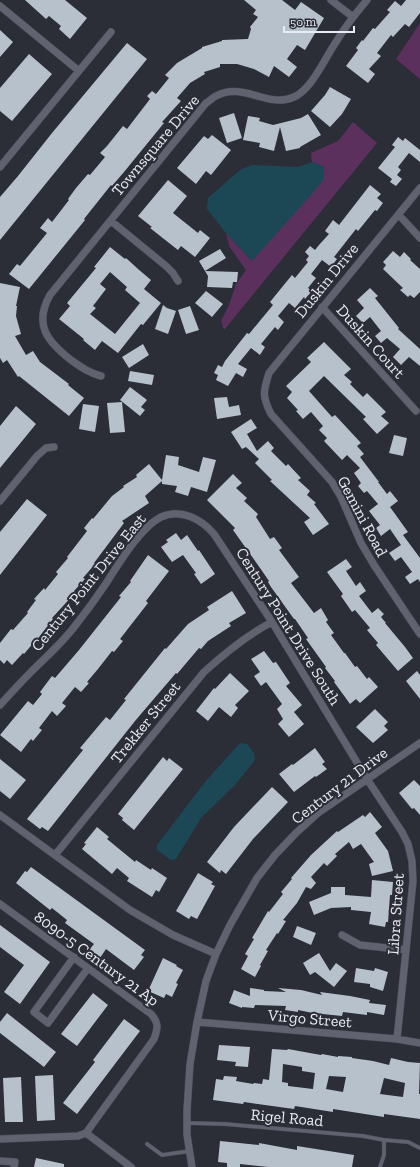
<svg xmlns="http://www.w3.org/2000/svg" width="420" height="1167" font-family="'Zilla Slab',serif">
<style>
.green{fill:#5c305d}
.water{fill:#1c4856}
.building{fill:#b7c1cc;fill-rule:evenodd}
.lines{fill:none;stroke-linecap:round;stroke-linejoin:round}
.service-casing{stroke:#464852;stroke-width:4.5}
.minor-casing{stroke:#464852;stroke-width:8}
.service{stroke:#60636f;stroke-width:3.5}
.minor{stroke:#60636f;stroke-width:7}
.labels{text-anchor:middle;stroke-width:4;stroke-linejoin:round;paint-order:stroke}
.street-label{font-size:16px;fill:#e9ebf2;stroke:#2b2d37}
</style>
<rect width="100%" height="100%" fill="#2b2d37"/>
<path class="green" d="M420 23V79L396 59Z
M353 122 377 143 224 330 221 321 229 305 236 284 246 270 229 246 226 233 251 260 324 167 312 162 311 153 338 141Z"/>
<path class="water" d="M312 162 324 167V179L311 195 252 261 226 233 207 209 208 198 240 170 252 165 298 167Z
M240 743 247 744 254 753 255 760 235 785 201 818 176 859 171 860 157 850V845L205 782Z"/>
<path class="building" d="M25 0H65L87 18 70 39 59 29 61 26 49 16 46 19Z
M244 0H282L295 10 301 2 324 18 305 50 297 45 287 59 297 67 289 77 274 66 269 77 254 69 237 64H220V67L204 72 205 74 190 83 177 98 181 101 162 122 164 123 124 172 112 186 111 185 84 219 85 220 29 289 9 274 17 264 20 266 47 233 40 228 48 218 52 222 69 200 68 199 76 188 88 174 90 175 105 157 100 153 107 146 123 126 127 129 150 99 147 96 152 91 156 94 169 78 165 75 177 63 202 48V47L222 41V40L248 39 251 29 250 27 258 17 253 14 256 10Z
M406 0H420V13L409 27 405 24 393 37 391 35 377 53 381 56 369 69 375 74 368 83 346 66 358 50 356 48 362 40 363 41 373 28 375 29 390 12 387 10 395 1 401 6Z
M0 30 13 42 0 57Z
M127 43 147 59 0 240V197L18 176 52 133Z
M29 54 52 74 12 121 0 111V88Z
M330 87 351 99 342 114 330 127 311 111 325 95Z
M234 113 242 138 227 143 219 118Z
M308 114 321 135 300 147V148L286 151 280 127 274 151 259 147 260 143 243 140 248 116 260 118 259 121 273 125 301 118Z
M212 135 231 150 211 175 206 171 196 184 177 168 204 136 208 139Z
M398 137 403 141 405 138 420 150V162L409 153 398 167 401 170 397 175 402 179 396 186 390 182 392 179 378 168 395 147 392 145Z
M168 180 187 196 173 213 198 233 200 230 210 238 195 257 181 246 178 250 150 228 152 227 138 216Z
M370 185 381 194 377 198 383 203 377 211 375 210 358 231 356 229 334 257 337 259 331 267 322 260 311 274 316 278 308 288 312 291 305 299 304 297 295 308 289 303 278 316 284 322 278 330 275 327 261 344 265 347 260 355 251 348 238 364 247 369 243 377 236 373 228 386 216 380 218 375 214 373 218 365 222 367 225 361 247 333 249 334 273 305 270 302 283 286 292 275 295 278 308 262 306 260 309 256 305 252 310 246 315 250 319 245 329 234 325 231 333 220 339 225Z
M110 247 125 259 126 258 138 269 151 280 144 289 161 303 143 325 141 324 118 353 102 341 95 350 83 340 84 339 59 319 70 306 67 303 96 268 94 267ZM110 272 127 287 125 290 140 303 115 334 90 314 96 308 93 306 106 289 100 284Z
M220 249 226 258 205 271 238 272 237 282H233L232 288 207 287 208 276 199 261Z
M393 251 400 257 404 252 411 259 410 260 420 269V292L414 298 410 295 408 297 400 290 403 288 383 269 386 265 383 262Z
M0 283 20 287 16 306H17L16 316 21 334 15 336 26 355 33 351 40 362 69 384 68 385 84 398 69 416 19 376 18 377 7 360 3 363 0 358Z
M370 288 378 296 375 298 399 328 398 329 420 349V366L409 357 401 365 393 357 400 349 387 338 381 343 375 336 381 331 370 317 363 323 356 316 364 308 357 300Z
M206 291 223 304 212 317 195 303Z
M163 305 167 308 176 311 168 334 155 329Z
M190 306 199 330 186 334 178 310Z
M324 342 351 369 344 375 352 382 350 384 363 397 367 393 386 412 381 416 389 423 377 434 363 419 366 417 324 376 309 391 332 417 335 415 361 443 357 446 364 454 360 457 379 482H378L387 494 390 491 398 501 390 507 408 532 403 535 420 558V582L418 579 410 584 405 577 412 572 401 557 395 561 389 553 401 545 390 529 381 536 376 528 380 525 369 511 378 504 367 491 364 493 358 486 361 483 354 473 360 468 347 455 342 460 324 441 327 438 319 430 323 426 311 412 303 419 296 411 298 410 287 398 292 392 286 386 311 362 307 358Z
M143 344 149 355 129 368 122 357Z
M130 371 154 375 152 385 128 381Z
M130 387 147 400 141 407 145 410 140 416 120 400Z
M227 397 229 407 239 405 241 415 217 419 214 398Z
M122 402 125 432 110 433 107 403Z
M83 404 99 406 95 432 79 429Z
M16 406 36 424 0 468V426Z
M251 419 257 428 247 434 257 451 268 441 274 448 271 451 286 466 288 464 301 478 298 480 310 491 307 495 316 503 314 504 329 524 313 535 304 522 310 518 270 481 272 480 255 463 259 459 246 447 242 449 231 432Z
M394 435 407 438 403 456 389 453Z
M166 455 179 457 178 465 199 472 203 457 216 460 207 492 191 487 188 496 175 492 177 486 162 484V481L145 496 149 503 122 521 124 523 94 563 95 564 83 578 85 579 74 591 75 593 52 618 53 619 36 641H35L24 654 23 653 12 665 7 660 4 664 0 660V643L11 629 13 630 28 613 27 612 36 600 34 599 44 588 45 590 58 574 56 572 68 558 67 557 87 531 84 528 92 518 93 519 112 496 124 487 123 486 137 477 136 475 149 464 162 480Z
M233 474 242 483 236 488 247 498 244 501 258 514 256 517 270 539 274 537 282 548 279 550 299 577 291 583 314 613 321 608 328 620 326 622 334 633 331 635 344 653H345L355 667 357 666 367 679 369 677 378 687 360 703 356 699 350 704 345 697 334 682 335 681 325 668 326 667 306 639 308 638 295 619H294L271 587 268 582 269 581 260 568 233 530 235 528 207 500Z
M27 499 47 515 0 575V532Z
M176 533 181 540 187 535 198 551 199 550 215 574 201 584 194 574 196 573 183 555 172 562 161 547 168 542 166 540Z
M148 555 169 571 146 601 148 603 120 639 123 641 114 652 112 651 98 669 87 682 89 683 81 692 75 687 62 703 66 706 57 716 52 711 39 728 42 730 33 741 31 739 21 752 0 735 28 701 33 705 42 694 40 692 52 676 55 678 79 650 121 597 119 596 131 582 130 581Z
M346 559 352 567 346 571 356 586 360 582 366 591 359 596 372 613 378 608 384 614 381 617 386 623H385L405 647 413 658 398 671 376 645 378 643 367 630 370 628 355 610 352 612 341 596 343 594 327 572Z
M232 591 246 613 229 623 231 626 208 641 201 649 199 648 177 674 176 673 135 721 48 831 42 827 40 829 27 819 83 750 80 748 106 717 110 720 126 700 124 699 165 648 166 649 188 624 209 610 207 607Z
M264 651 273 663 276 662 290 683 286 686 302 705 294 712 304 724 289 737 278 724 283 719 277 709 282 704 266 682 261 686 254 676 260 672 251 659Z
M417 671 420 675V699L406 681Z
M230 673 249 691 235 705 238 708 231 717 219 707 208 721 196 711 214 688 215 689Z
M375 709 388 722 384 726 388 730 373 743 356 727Z
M315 748 325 762 322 764 327 769 316 777 315 776 294 792 279 774 292 764 293 765Z
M163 757 167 761 169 758 183 769 134 830 122 820 123 818 118 814Z
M0 759 26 780 10 799 0 791Z
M414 780 420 786V815L414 808 412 809 399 793Z
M272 787 288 802 253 839 226 874 221 870 220 873 207 862 234 827Z
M370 812 382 827 375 833 388 851 393 871 372 876 369 864 374 862 361 844 353 849 349 842 335 854 337 856 327 866 324 863 311 877 316 883 311 889 306 887 297 903 283 920 286 921 278 934 277 933 266 950 268 951 260 965 261 966 255 977 241 969 248 956 245 954 254 939 252 938 268 911 269 912 283 894 281 892 292 879 291 878 311 855 337 831 338 832 363 815 365 817Z
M97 827 109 837 107 839 135 862 136 860 151 870 152 868 167 878 159 892 156 890 152 897 127 881 129 878 117 868 112 874 82 849 86 844 84 843Z
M31 867 145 950 141 955 144 957 134 970 106 949 100 958 89 950 94 944 65 923 67 920 52 908 50 910 16 883 25 871 27 872Z
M198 873 213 882 211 884 215 886 197 919 191 916 189 919 176 911Z
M372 880 393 882 392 895H390L388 922H386L385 927 369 924 371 912 351 910V907L331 908 314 915 309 902 331 893V887H345V895L371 897Z
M0 925 50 962 20 1004 4 992 24 965 0 947Z
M297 926 316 933 311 945 293 937Z
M319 953 330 971 336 963 347 971 334 987 315 972 310 975 303 963Z
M163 958 177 965 176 966 183 970 176 983 178 984 172 997 166 994 164 998 148 991Z
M356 968 374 971 375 968 388 972 383 991 370 987V984L354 982Z
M250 988 264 990V991L286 992 278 988 301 990 322 995 320 992 350 996 370 1000 369 1003 386 1005 384 1015 367 1012V1015L343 1012 342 1016 313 1013 298 1010V1012L285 1010 286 1006 255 1005 254 1008 242 1007V1008L229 1003 234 990 250 996Z
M93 993 108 1005 77 1046 61 1034Z
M7 1013 56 1052 44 1067 0 1033V1022Z
M124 1019 140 1031 77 1114 63 1103 95 1062 93 1060Z
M219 1045 250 1047 248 1067 235 1066 236 1062 217 1060Z
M272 1049 287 1050 288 1049 321 1055 322 1054 338 1057V1056L352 1057V1058L373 1061 389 1065 391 1058 408 1062 420 1063 419 1094H420V1119L384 1114V1117L333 1109V1112L295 1106 294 1109 244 1102 243 1104 213 1100 216 1079 223 1080 224 1076 237 1077 236 1081 253 1084 254 1083 262 1084 263 1079 269 1080ZM283 1064 302 1067V1071L315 1073 313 1089 288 1086V1083L282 1082ZM329 1076 346 1077 343 1092 326 1089ZM384 1078 405 1083 403 1097 380 1094Z
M53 1075 55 1120 37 1121 35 1076Z
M21 1077 23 1122H5L3 1078Z
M220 1141 259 1145V1143L297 1150V1146L354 1155 352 1167H268L240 1164V1167H227V1163L218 1162Z
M36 1158 64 1164V1167H34Z"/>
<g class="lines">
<defs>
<path id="service" d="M187 1123 225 1124 363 1136 384 1140 408 1142 420 1148
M147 1144 162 1155 190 1151
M380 1167 384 1155V1140"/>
<path id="minor" d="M331 0 353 17
M0 6 79 71
M0 167 111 32
M420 188 269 373C263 392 262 396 271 414L332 482 341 497 361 543 374 565 420 634
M399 215 420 238
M111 221 166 266 173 273 178 281
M322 307 416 411
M101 376C89 373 81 367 71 360 48 342 33 325 50 295L206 103C210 101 213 97 216 96 243 81 268 109 294 97 312 89 325 58 336 42 345 27 356 13 367 0
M0 501 37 456 46 448 54 447
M0 705C10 694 20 683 31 672 46 657 62 643 75 626 86 612 97 597 107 582 119 563 141 527 161 517 181 508 201 519 214 534L272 622 367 779 402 832 408 844 412 861 413 881 397 1039
M0 815 130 910 173 935 216 954
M55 855 204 672C225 653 247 635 272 622
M0 904 151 1014C159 1023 158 1028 154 1039L86 1133
M342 935 360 945 406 950
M74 957 34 1012 48 1023 88 968
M197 1022 397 1039 420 1043
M86 1133 131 1167
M0 1139 78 1136 86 1133
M0 1161 15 1162 14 1167
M192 1167 187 1135V1110L190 1064 197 1022 206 981 216 954 230 925 257 878 275 855 296 833 318 813 420 743"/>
</defs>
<use href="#service" class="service-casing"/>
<use href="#minor" class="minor-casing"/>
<use href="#service" class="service"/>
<use href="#minor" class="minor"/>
</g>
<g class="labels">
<g class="street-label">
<text transform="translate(155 145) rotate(-50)" y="6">Townsquare Drive</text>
<text transform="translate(326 280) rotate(-51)" y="6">Duskin Drive</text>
<text transform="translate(371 341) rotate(48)" y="6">Duskin Court</text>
<text transform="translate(363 516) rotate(62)" y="6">Gemini Road</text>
<text transform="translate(88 582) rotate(-51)" y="6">Century Point Drive East</text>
<text transform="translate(289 626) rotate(58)" y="6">Century Point Drive South</text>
<text transform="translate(145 722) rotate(-51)" y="6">Trekker Street</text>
<text transform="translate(339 785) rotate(-37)" y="6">Century 21 Drive</text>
<text transform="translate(395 914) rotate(-86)" y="6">Libra Street</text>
<text transform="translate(97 958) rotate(36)" y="6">8090-5 Century 21 Ap</text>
<text transform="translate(310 1018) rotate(5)" y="6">Virgo Street</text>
<text transform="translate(287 1117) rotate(5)" y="6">Rigel Road</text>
</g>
</g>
<path d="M284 26v6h70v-6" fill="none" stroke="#e9ebf2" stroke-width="2"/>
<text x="290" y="26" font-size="12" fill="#e9ebf2" stroke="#2b2d37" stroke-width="3" paint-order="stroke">50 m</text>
</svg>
